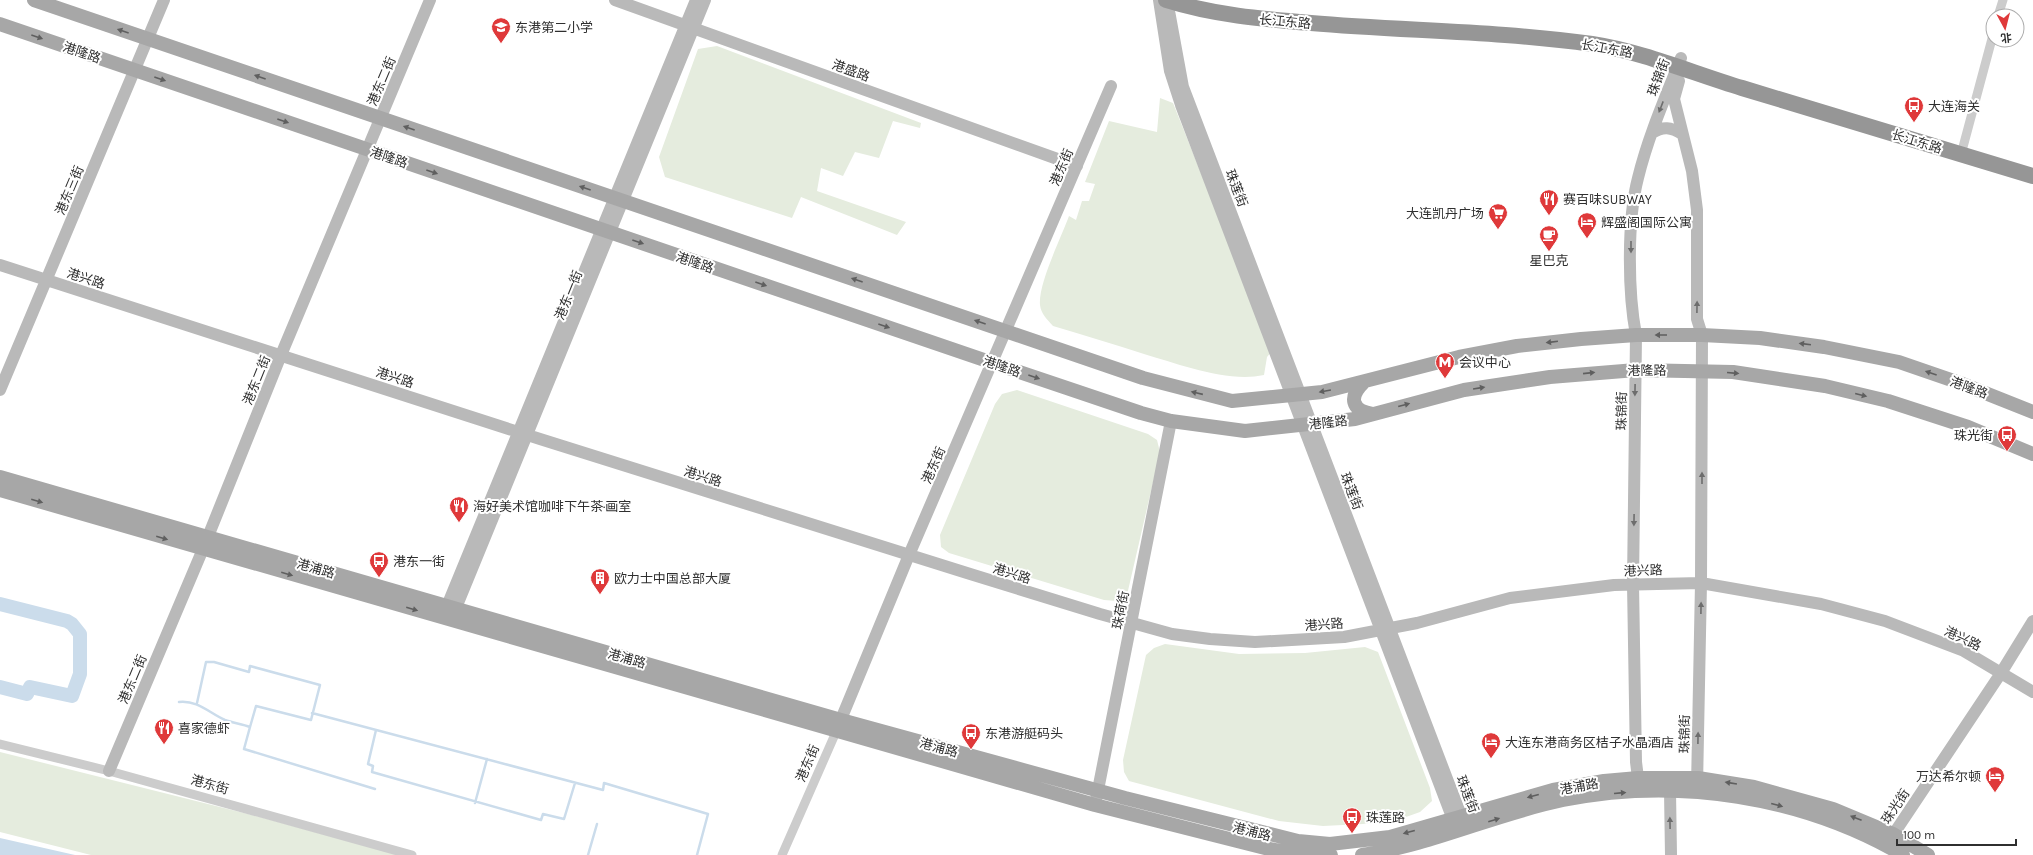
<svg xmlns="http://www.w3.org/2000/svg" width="2033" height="855" font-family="Karla,'Noto Sans SC',sans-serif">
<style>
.green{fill:#e5ecde}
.water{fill:#cbdceb}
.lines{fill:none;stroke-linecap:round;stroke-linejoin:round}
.stream{stroke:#cbdceb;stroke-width:2.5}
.river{stroke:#cbdceb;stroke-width:14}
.street{stroke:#ccc;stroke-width:9}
.secondary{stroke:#b9b9b9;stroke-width:12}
.primary{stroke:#a7a7a7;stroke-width:14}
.highway{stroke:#969696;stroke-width:16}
.oneway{fill:#5f5f5f}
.oneway2{fill:#6d6d6d}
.labels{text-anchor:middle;stroke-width:4;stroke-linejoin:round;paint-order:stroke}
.street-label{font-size:13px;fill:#2f2f2f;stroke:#fff}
.poi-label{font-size:13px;fill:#2f2f2f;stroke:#fff;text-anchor:start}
</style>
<rect width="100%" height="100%" fill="#fff"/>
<path class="green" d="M717 46 921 123 920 128 893 121 879 158 855 152 843 176 821 168 817 191 906 222 897 235 801 197 792 218 665 177 659 157 698 49Z
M1160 98 1173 103 1272 351 1267 357 1264 375C1227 383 1179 364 1144 354 1114 344 1083 335 1053 326 1047 319 1041 314 1040 305 1038 284 1061 238 1069 216L1076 220 1082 201H1089L1095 184 1085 182 1109 121 1157 132Z
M1017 390 1148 434 1157 440 1160 452 1127 595 1117 601 1104 600 949 553 941 547 940 535 995 404 1002 394Z
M1165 644 1239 654 1305 653 1365 647 1378 652 1430 788 1432 801 1420 812 1406 817 1363 824 1323 826 1279 821 1129 781 1124 772 1123 760 1146 655 1154 648Z
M0 752 260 817 398 855H91L0 832Z"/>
<path class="water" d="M0 838 75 855H0Z"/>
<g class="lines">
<path class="stream" d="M179 702C198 700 209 713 225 720 233 723 242 724 250 727L244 749 375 789
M197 703 206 662H214L249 672 250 666 320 685 311 720 256 706 250 727
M312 713 603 790 604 783 708 814 697 855
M376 730 368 764 373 766 372 772 541 820 543 814 564 819 575 783
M475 803 487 759
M588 855 597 824"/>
<path class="river" d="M0 604 67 621 72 624 80 634V674L72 696 30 687 27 694 0 687"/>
<path class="street" d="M1998 16 2003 0
M1963 147 1993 35
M0 744 109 771 412 855
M782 855 836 732"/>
<path class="secondary" d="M615 0 1077 166
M696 0 447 606 443 617 451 620 705 0
M1159 0 1170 71 1181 105 1457 830H1461L1465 826 1183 87 1167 0
M1679 81 1674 99 1692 171 1697 210V319L1702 335 1701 583 1697 786
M1652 133C1663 126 1671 127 1682 134
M0 265 540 439 967 573 1100 614 1172 634 1210 639 1255 642 1344 637 1417 623 1510 598 1614 585 1701 583 1821 604 1885 621 1964 651 2033 692
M0 390 164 0
M837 729 909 555 1111 86
M109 771 203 549 281 355 430 0
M1641 785 1638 778 1636 762 1633 584 1636 335C1628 293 1627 220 1638 178 1648 137 1665 98 1681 58
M1670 791 1671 855
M1096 800 1171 421
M1889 841 2001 673 2033 621"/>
<path class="primary" d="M34 0 1143 378 1232 401 1322 392 1459 357 1517 346 1581 339 1636 335H1702L1760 338 1824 347 1899 362 1960 383 2033 412
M0 24 993 363 1141 413 1171 421 1245 431 1355 419 1464 390 1550 377 1636 370 1733 372 1825 386 1888 401 1968 427 2033 454
M1363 383C1349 397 1351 410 1372 414
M0 477 841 720 1125 798 1298 841 1330 844 1390 837 1553 790 1604 781 1638 778H1698L1754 787 1833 809 1893 834 1928 855
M0 490 1095 805 1269 849 1296 854 1331 855
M1362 855C1431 845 1495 814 1563 800 1677 777 1802 796 1903 855"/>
<path class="highway" d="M1166 0C1213 15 1262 19 1311 23 1405 31 1499 31 1592 44 1644 52 1692 73 1742 88 1839 118 1936 147 2033 176"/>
</g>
<defs><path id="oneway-solid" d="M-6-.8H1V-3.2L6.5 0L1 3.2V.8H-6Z"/></defs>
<g class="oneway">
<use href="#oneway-solid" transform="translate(123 31) rotate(-161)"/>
<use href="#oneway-solid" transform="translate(37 37) rotate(19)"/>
<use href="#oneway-solid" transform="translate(260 77) rotate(-161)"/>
<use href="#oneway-solid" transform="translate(160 79) rotate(19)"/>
<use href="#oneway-solid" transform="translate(283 121) rotate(19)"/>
<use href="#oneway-solid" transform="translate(409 128) rotate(-161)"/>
<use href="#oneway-solid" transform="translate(432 172) rotate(19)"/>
<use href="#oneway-solid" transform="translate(585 188) rotate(-161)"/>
<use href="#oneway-solid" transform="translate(638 242) rotate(19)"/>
<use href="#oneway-solid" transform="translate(857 280) rotate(-161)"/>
<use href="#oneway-solid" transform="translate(761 284) rotate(19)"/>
<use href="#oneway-solid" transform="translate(980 322) rotate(-161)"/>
<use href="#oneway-solid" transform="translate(884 326) rotate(19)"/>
<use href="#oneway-solid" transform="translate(1661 335) rotate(180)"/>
<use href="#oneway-solid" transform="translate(1552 342) rotate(173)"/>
<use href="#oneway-solid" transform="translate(1805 344) rotate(-173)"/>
<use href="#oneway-solid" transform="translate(1589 373) rotate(-6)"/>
<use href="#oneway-solid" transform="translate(1733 373) rotate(5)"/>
<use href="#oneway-solid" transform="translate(1931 373) rotate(-161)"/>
<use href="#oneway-solid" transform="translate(1034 377) rotate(19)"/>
<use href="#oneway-solid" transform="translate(1479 388) rotate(-9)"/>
<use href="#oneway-solid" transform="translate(1325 391) rotate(170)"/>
<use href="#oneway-solid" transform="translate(1197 393) rotate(-167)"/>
<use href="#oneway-solid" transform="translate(1861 395) rotate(14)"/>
<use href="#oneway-solid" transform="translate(1404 405) rotate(-15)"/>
<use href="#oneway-solid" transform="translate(37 501) rotate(16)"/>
<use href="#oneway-solid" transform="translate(162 538) rotate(16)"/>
<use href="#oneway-solid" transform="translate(287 574) rotate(16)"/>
<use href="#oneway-solid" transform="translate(412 609) rotate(16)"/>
<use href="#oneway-solid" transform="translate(1731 783) rotate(-171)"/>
<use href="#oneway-solid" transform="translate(1620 793) rotate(-5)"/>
<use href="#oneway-solid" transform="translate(1533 796) rotate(165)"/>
<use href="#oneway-solid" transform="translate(1777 805) rotate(15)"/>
<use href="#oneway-solid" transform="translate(1856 818) rotate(-159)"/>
<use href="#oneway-solid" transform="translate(1494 820) rotate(-17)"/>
<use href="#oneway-solid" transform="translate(1409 832) rotate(165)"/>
</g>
<g class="oneway2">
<use href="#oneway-solid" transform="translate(1661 107) rotate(111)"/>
<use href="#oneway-solid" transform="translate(1631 247) rotate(90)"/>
<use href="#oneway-solid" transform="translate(1697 307) rotate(-89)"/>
<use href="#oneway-solid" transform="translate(1635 390) rotate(91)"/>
<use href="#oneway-solid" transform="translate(1702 478) rotate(-90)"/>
<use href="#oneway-solid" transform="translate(1634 520) rotate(91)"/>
<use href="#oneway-solid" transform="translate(1701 608) rotate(-89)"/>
<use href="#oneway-solid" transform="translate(1698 738) rotate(-89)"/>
<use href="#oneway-solid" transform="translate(1670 823) rotate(-91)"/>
</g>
<defs>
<symbol id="school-pin" viewBox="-11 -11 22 30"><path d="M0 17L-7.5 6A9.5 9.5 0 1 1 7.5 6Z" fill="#df393a" stroke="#fff"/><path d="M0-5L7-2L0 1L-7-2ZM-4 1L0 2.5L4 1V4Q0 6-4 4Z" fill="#fff"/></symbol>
<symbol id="bus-pin" viewBox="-11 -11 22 30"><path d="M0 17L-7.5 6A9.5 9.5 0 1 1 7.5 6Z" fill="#df393a" stroke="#fff"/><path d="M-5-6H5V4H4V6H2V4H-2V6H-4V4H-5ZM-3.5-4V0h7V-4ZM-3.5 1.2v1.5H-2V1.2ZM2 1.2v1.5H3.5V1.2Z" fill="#fff"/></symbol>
<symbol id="restaurant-pin" viewBox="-11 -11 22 30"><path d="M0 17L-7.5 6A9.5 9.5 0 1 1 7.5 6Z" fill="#df393a" stroke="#fff"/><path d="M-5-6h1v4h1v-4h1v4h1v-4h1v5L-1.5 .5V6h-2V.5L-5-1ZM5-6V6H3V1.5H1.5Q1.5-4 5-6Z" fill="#fff"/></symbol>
<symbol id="supermarket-pin" viewBox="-11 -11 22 30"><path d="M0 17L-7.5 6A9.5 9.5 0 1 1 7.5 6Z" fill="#df393a" stroke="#fff"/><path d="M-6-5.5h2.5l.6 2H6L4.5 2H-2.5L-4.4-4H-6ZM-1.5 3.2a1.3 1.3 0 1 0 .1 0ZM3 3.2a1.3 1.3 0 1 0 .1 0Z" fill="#fff"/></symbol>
<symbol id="hotel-pin" viewBox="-11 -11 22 30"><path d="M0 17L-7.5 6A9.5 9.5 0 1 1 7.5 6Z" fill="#df393a" stroke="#fff"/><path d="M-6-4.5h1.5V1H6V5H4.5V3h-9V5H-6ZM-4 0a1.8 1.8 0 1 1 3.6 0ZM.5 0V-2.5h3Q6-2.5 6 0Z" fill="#fff"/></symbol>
<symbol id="cafe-pin" viewBox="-11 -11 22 30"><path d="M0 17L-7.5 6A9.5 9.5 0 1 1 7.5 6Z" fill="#df393a" stroke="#fff"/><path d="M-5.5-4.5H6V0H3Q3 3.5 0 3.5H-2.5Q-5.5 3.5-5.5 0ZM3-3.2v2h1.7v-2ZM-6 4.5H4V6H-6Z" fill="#fff"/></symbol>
<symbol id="metro-pin" viewBox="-11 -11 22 30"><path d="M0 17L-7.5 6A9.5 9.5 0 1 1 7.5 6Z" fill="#df393a" stroke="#fff"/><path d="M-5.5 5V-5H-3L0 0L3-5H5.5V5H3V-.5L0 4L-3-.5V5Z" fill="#fff"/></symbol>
<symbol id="building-pin" viewBox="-11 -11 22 30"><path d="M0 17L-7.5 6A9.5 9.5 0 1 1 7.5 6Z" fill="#df393a" stroke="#fff"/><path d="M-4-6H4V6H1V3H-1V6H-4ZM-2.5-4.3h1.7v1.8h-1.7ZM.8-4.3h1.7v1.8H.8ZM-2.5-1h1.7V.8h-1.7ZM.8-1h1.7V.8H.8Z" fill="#fff"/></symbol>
</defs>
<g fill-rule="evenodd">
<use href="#school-pin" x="490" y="16" width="22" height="30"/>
<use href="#bus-pin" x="1903" y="95" width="22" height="30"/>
<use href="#restaurant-pin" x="1538" y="188" width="22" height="30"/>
<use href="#supermarket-pin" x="1487" y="202" width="22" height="30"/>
<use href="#hotel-pin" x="1576" y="211" width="22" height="30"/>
<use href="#cafe-pin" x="1538" y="224" width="22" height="30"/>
<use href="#metro-pin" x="1434" y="351" width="22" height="30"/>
<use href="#bus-pin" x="1996" y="424" width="22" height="30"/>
<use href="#restaurant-pin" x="448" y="495" width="22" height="30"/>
<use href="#bus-pin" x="368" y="550" width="22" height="30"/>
<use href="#building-pin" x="589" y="567" width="22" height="30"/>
<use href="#restaurant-pin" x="153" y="717" width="22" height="30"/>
<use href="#bus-pin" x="960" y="722" width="22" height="30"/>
<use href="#hotel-pin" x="1480" y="731" width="22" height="30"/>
<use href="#hotel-pin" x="1984" y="765" width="22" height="30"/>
<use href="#bus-pin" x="1341" y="806" width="22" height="30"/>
</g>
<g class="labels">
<g class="street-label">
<text transform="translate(1285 21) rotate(5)" y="5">长江东路</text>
<text transform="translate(1607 48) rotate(10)" y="5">长江东路</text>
<text transform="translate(82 52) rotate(19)" y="5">港隆路</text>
<text transform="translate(851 70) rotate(20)" y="5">港盛路</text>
<text transform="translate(1658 77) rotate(-69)" y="5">珠锦街</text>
<text transform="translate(381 81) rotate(-67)" y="5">港东二街</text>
<text transform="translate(1917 141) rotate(17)" y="5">长江东路</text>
<text transform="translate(389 157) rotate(19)" y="5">港隆路</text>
<text transform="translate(1061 167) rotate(-67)" y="5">港东街</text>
<text transform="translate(1237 188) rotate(69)" y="5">珠莲街</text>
<text transform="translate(69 190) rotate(-67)" y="5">港东三街</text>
<text transform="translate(695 262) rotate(19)" y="5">港隆路</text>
<text transform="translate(86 278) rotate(18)" y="5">港兴路</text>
<text transform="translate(568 295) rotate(-68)" y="5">港东一街</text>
<text transform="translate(1002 366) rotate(19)" y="5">港隆路</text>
<text transform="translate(1647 370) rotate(-1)" y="5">港隆路</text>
<text transform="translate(395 377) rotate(18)" y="5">港兴路</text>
<text transform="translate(256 380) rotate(-68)" y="5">港东二街</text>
<text transform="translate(1969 387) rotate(20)" y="5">港隆路</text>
<text transform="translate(1621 411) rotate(-89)" y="5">珠锦街</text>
<text transform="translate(1328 422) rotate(-6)" y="5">港隆路</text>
<text transform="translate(933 465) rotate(-66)" y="5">港东街</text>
<text transform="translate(703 476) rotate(17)" y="5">港兴路</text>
<text transform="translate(1352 491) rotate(69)" y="5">珠莲街</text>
<text transform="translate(316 568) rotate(16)" y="5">港浦路</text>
<text transform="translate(1643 570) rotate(-2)" y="5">港兴路</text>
<text transform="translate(1012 573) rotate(17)" y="5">港兴路</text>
<text transform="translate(1120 610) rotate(-79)" y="5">珠荷街</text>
<text transform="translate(1324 624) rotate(-4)" y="5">港兴路</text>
<text transform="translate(1963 638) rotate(25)" y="5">港兴路</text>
<text transform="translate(627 658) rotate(16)" y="5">港浦路</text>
<text transform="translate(132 679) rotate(-67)" y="5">港东二街</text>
<text transform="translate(1684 734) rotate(-89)" y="5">珠锦街</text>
<text transform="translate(939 747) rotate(15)" y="5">港浦路</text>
<text transform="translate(807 763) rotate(-67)" y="5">港东街</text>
<text transform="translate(210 784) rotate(16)" y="5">港东街</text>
<text transform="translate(1579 786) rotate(-10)" y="5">港浦路</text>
<text transform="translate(1468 794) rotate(69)" y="5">珠莲街</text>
<text transform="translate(1895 806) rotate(-56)" y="5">珠光街</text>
<text transform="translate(1252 831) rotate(14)" y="5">港浦路</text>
</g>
<g class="poi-label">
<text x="515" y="32">东港第二小学</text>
<text x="1928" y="111">大连海关</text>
<text x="1563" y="204">赛百味SUBWAY</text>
<text x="1484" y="218" text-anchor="end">大连凯丹广场</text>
<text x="1601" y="227">辉盛阁国际公寓</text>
<text x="1549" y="265" text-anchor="middle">星巴克</text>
<text x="1459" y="367">会议中心</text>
<text x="1993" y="440" text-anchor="end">珠光街</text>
<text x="473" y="511">海好美术馆咖啡下午茶·画室</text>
<text x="393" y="566">港东一街</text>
<text x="614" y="583">欧力士中国总部大厦</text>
<text x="178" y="733">喜家德虾</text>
<text x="985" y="738">东港游艇码头</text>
<text x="1505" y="747">大连东港商务区桔子水晶酒店</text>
<text x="1981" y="781" text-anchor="end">万达希尔顿</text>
<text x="1366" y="822">珠莲路</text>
</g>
</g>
<g transform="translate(2005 28) rotate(173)"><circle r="19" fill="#ffffff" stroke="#acacac"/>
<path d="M0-3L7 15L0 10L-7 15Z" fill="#df393a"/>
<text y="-6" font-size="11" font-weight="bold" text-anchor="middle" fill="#2f2f2f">北</text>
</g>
<path d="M1897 839v6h119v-6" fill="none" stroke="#2f2f2f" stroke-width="2"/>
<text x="1903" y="839" font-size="12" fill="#2f2f2f" stroke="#ffffff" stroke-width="3" paint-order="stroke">100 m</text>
</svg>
